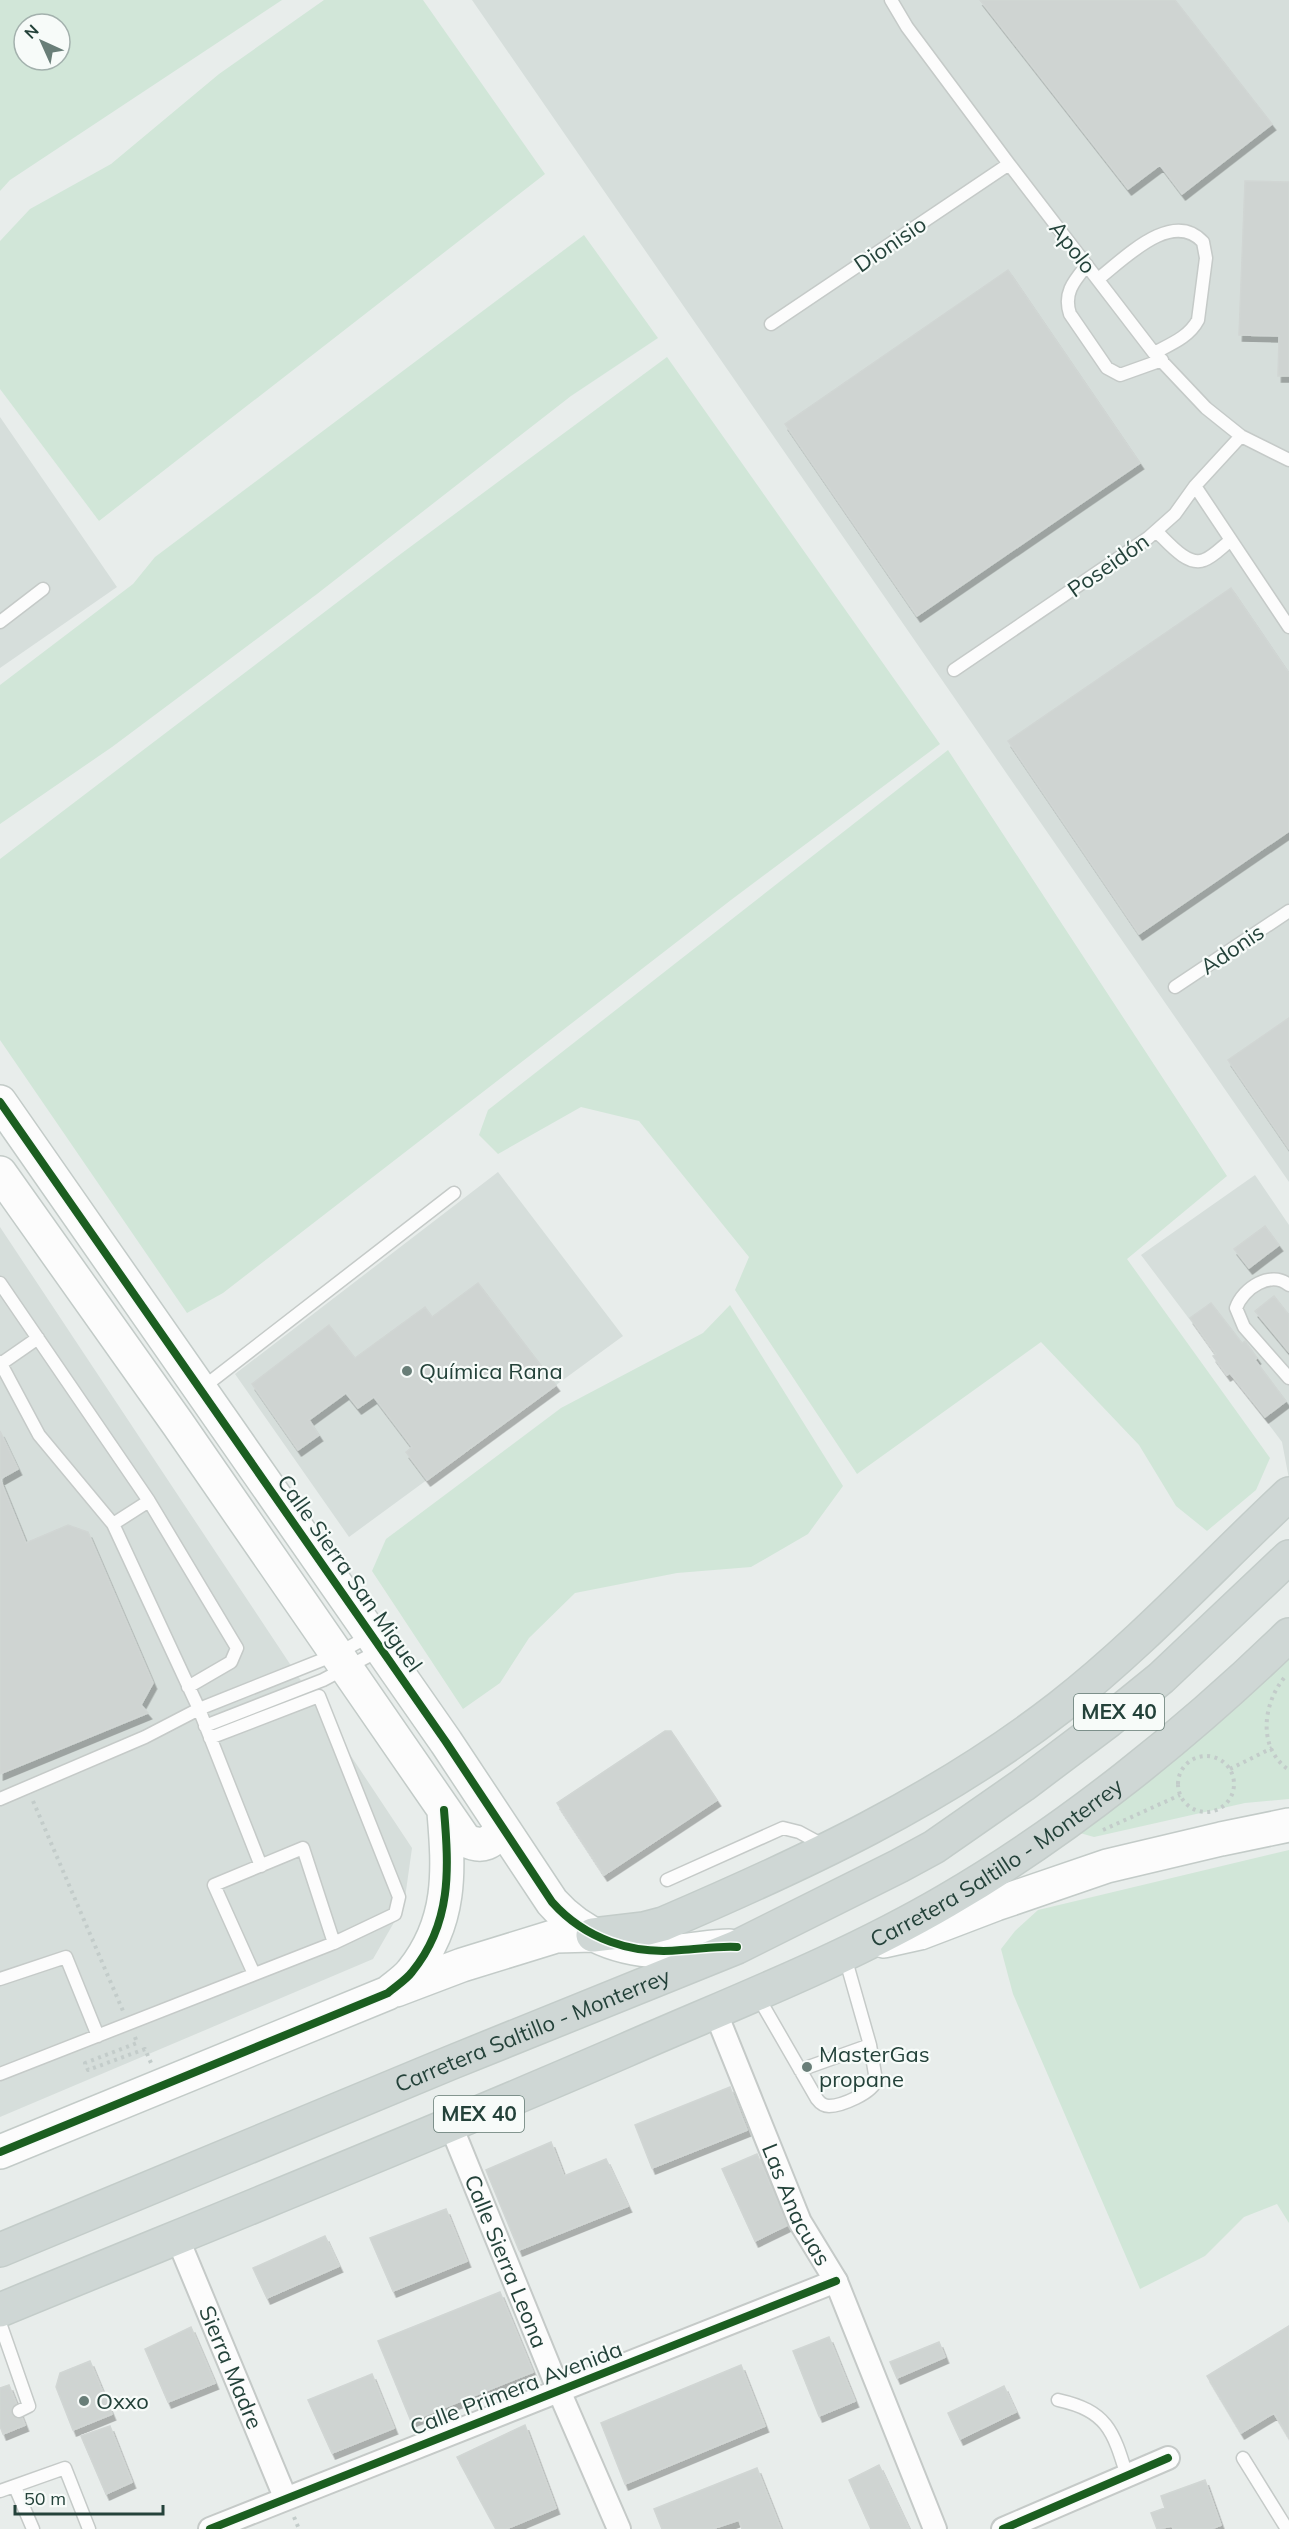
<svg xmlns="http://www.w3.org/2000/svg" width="1289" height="2529" font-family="Mulish,sans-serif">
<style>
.built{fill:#d6dedb}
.green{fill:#d1e6d8;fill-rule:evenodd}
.building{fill:#cfd4d2;stroke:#d1d6d4;stroke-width:1.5;filter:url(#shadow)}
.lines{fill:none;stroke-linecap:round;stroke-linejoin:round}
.lane-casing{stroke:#c5cac8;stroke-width:15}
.street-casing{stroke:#c5cac8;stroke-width:26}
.secondary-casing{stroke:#c3cbc8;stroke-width:36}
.primary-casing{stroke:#c3ccc9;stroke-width:36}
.path{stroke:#c3ccca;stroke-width:4;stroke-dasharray:3 4.5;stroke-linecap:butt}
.lane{stroke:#fcfcfc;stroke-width:12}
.street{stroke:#fcfcfc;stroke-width:22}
.secondary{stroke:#fcfcfc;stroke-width:33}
.primary{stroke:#cfd7d5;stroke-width:33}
.cycleway-casing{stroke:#f7fbf9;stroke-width:11}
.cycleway{stroke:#1b5e20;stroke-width:8}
.poi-dot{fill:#697e78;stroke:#f7fbf9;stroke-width:2}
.labels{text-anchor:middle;stroke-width:4.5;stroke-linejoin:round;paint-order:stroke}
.shield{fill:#f7fbf9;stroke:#637a73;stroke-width:1.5}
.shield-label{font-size:21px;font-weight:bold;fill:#24423a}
.street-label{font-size:22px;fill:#24423a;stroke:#f7fbf9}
.poi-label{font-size:22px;fill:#24423a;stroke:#f7fbf9;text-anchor:start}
</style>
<defs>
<filter id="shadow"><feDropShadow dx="3.5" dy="6" stdDeviation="0" flood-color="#0004"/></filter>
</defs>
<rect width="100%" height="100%" fill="#e8edeb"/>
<path class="built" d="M472 0H1289V1182Z
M0 417 117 587 0 668Z
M498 1172 623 1336 349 1537 235 1374Z
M1255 1175 1289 1225V1479L1282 1442 1141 1255Z
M0 1227 412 1848 404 1905 373 1959 0 2117Z"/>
<path class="green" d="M0 0H282L10 180 0 191ZM24 24H60V60H24Z
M324 0H423L545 174 99 521 0 389V241L30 209 111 164 219 74Z
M584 235 658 338 571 396 317 594 112 747 0 824V685L133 584 155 557Z
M667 357 940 744 731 900 223 1293 187 1313 0 1040V859L402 553Z
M948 750 1227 1176 1127 1259 1270 1458 1256 1490 1207 1531 1176 1506 1139 1445 1041 1342 857 1474 735 1290 749 1257 639 1121 581 1107 498 1154 479 1135 488 1110Z
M730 1305 843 1486 808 1534 751 1567 677 1573 575 1593 529 1638 500 1683 463 1709 372 1571 386 1539 561 1408 703 1333Z
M1289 1652V1799L1245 1803 1094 1837 1080 1833 1086 1819Z
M1289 1850V2223L1277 2204 1244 2217 1205 2256 1140 2289 1013 1994 1001 1949 1015 1931 1038 1910Z"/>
<path class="building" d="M980 0H1175L1272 124 1182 194 1160 165 1128 189Z
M1245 181 1289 182V376H1278L1279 336 1239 335Z
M1008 270 1140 463 917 616 785 424Z
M1231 588 1289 673V831L1139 934 1008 741Z
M1289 1018V1149L1228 1060Z
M1265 1226 1279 1245 1249 1268 1234 1249Z
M478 1283 556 1385 427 1480 406 1452 412 1447 374 1397 358 1408 346 1393 309 1420 319 1435 298 1450 252 1384 329 1325 355 1358 425 1307 432 1317Z
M1274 1296 1289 1315V1352L1255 1311Z
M1211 1303 1242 1343 1245 1341 1257 1358 1255 1360 1286 1401 1265 1417 1230 1373 1227 1375 1213 1356 1216 1354 1190 1318Z
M0 1431 18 1469 0 1479 26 1543 68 1525 88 1532 153 1683 141 1705 148 1713 0 1774Z
M665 1731H671L717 1800 604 1875 557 1803Z
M730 2087 747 2130 652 2168 635 2125Z
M551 2142 564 2176 606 2159 628 2206 519 2250 486 2170Z
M757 2154 788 2225 755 2241 722 2169Z
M446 2209 467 2261 393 2291 370 2238Z
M325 2236 339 2266 267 2298 253 2268Z
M500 2292 533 2372 411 2421 378 2341Z
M1289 2326V2438L1274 2413 1241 2433 1207 2376Z
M191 2327 215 2383 168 2402 145 2349Z
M829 2337 855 2401 819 2416 793 2351Z
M939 2342 945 2357 897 2378 890 2362Z
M90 2361 112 2414 73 2430 56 2387 60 2373Z
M741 2365 765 2426 625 2484 601 2423Z
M372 2374 394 2428 332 2453 308 2400Z
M9 2385 25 2425 3 2434 0 2426V2388Z
M1004 2386 1016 2412 960 2439 948 2413Z
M525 2425 556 2508 506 2529H496L457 2457Z
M110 2426 132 2482 106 2494 81 2436Z
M879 2465 909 2529H871L849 2480Z
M757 2468 781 2529H742L739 2520 712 2529H662L654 2509Z
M1205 2480 1221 2525 1211 2529H1173L1172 2526 1157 2529 1151 2513 1165 2508 1161 2496Z"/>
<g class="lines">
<defs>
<path id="lane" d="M891 0 907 27 1009 164 1154 353 1206 408 1241 436 1289 460
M1087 265C1074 281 1063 293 1070 314L1107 368 1120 375 1162 360
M1098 279C1123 260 1172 208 1203 242L1206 258 1198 320C1189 337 1171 344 1154 353
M771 324 1009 164
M1195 486 1289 627
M1156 531C1167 541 1187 567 1204 560 1213 557 1223 546 1231 540
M0 622 43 589
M954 670 1148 538 1175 514 1195 486 1241 436
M1175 987 1289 911
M0 1283 149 1501 237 1648 231 1662 188 1687
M1289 1285C1271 1270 1243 1288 1236 1308L1244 1327 1289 1378
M0 1362 39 1435 113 1524 199 1709 261 1866
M2 1363 38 1338
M201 1389 454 1193
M113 1524 149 1501
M205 1726 323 1680 380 1650
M210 1738 319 1696 399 1897 395 1914 334 1943
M0 1799 145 1737 199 1709 337 1654 369 1636
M667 1880 783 1828 799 1832 825 1846
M845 1957 870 2045
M0 1979 66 1957 98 2036
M757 1995 817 2099C820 2103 823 2106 829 2106 841 2106 873 2093 876 2080L870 2045 800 2070
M0 2074 334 1943 303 1848 214 1885 254 1974
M0 2323 29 2406 19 2411
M1058 2400C1107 2411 1113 2430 1127 2476
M1243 2458 1287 2529
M15 2487 33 2529
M0 2491 65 2468 89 2529"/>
<g id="street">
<path id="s1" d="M715 2011 800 2222 836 2281 935 2529"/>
<path id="s2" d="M451 2126 559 2391 619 2529"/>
<path id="s3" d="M177 2237 285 2497"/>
<path d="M210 2529 836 2281"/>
<path d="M1003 2529 1168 2458"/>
</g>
<path id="secondary" d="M0 1102 446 1742 552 1902C585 1939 629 1953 678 1951 695 1950 712 1946 729 1946
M0 1173 178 1424 465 1840C483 1849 491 1843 503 1828
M884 1941 920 1933 996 1904 1107 1866 1221 1839 1289 1825
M396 1990 462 1965 556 1936 593 1935
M0 2152 388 1993C396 1986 406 1980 412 1972 452 1922 449 1871 444 1812"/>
<g id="primary">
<path d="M593 1935 644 1929 663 1924C803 1864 939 1801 1060 1707 1142 1643 1213 1565 1289 1494"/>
<path id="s4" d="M0 2250 450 2063 737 1947 899 1866 934 1847 1023 1785 1108 1721 1161 1678 1289 1557"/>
<path id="s5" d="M0 2310C209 2224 419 2140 626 2050 733 2003 845 1960 946 1901 1067 1831 1189 1732 1289 1635"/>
</g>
</defs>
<use href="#lane" class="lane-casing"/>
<use href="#street" class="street-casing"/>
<use href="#secondary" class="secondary-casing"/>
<use href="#primary" class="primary-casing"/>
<path class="path" d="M1284 1678C1263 1704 1257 1748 1289 1770
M1178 1784a28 28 0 1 1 56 0a28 28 0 1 1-56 0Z
M1230 1769 1272 1748
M33 1801 123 2011
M1103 1830 1180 1795
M135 2037 137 2043 85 2063 88 2070 145 2049 151 2063
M294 2517 299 2529"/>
<use href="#lane" class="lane"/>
<use href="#street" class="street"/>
<use href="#secondary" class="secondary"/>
<use href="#primary" class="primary"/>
<defs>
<path id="cycleway" d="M0 1102 446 1742 552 1902C585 1939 632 1955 681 1950 700 1949 718 1946 737 1947
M0 2152 388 1993C396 1986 406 1980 412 1972 452 1923 449 1869 444 1810
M210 2529 836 2281
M1003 2529 1168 2458"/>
</defs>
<use href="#cycleway" class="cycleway-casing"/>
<use href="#cycleway" class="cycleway"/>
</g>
<g class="poi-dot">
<circle cx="407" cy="1371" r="6"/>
<circle cx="807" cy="2067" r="6"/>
<circle cx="84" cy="2401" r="6"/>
</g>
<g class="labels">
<g class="shield">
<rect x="1074" y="1694" width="90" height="36" rx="4.5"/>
<rect x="434" y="2096" width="90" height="36" rx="4.5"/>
</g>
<g class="shield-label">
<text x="1119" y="1719">MEX 40</text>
<text x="479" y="2121">MEX 40</text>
</g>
<g class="street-label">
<text transform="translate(890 244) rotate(-34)" y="8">Dionisio</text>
<text transform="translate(1073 247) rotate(52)" y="8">Apolo</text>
<text transform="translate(1108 565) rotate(-35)" y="8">Poseidón</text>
<text transform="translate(1232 949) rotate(-34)" y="8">Adonis</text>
<text transform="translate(350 1573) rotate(55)" y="8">Calle Sierra San Miguel</text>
<text dy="8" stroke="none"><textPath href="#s5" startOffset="1094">Carretera Saltillo - Monterrey</textPath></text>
<text dy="8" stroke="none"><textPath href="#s4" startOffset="576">Carretera Saltillo - Monterrey</textPath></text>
<text dy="8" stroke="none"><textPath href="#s1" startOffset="210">Las Anacuas</textPath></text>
<text dy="8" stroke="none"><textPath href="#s2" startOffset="146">Calle Sierra Leona</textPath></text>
<text dy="8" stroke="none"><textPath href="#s3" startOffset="141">Sierra Madre</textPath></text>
<text transform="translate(516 2388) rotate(-21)" y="8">Calle Primera Avenida</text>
</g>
<g class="poi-label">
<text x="419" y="1379">Química Rana</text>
<text x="819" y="2062">MasterGas<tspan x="819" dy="25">propane</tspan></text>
<text x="96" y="2409">Oxxo</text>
</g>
</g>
<g transform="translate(42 42) rotate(315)"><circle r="28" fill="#f7fbf9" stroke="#a3b1ad" stroke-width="1.5"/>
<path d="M0-4.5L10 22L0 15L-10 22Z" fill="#697e78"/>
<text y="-9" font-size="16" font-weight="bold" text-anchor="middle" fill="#24423a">N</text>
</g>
<path d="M15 2505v9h148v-9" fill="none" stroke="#24423a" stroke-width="3"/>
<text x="24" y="2505" font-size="18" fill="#24423a" stroke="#f7fbf9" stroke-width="4.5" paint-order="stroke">50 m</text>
</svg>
